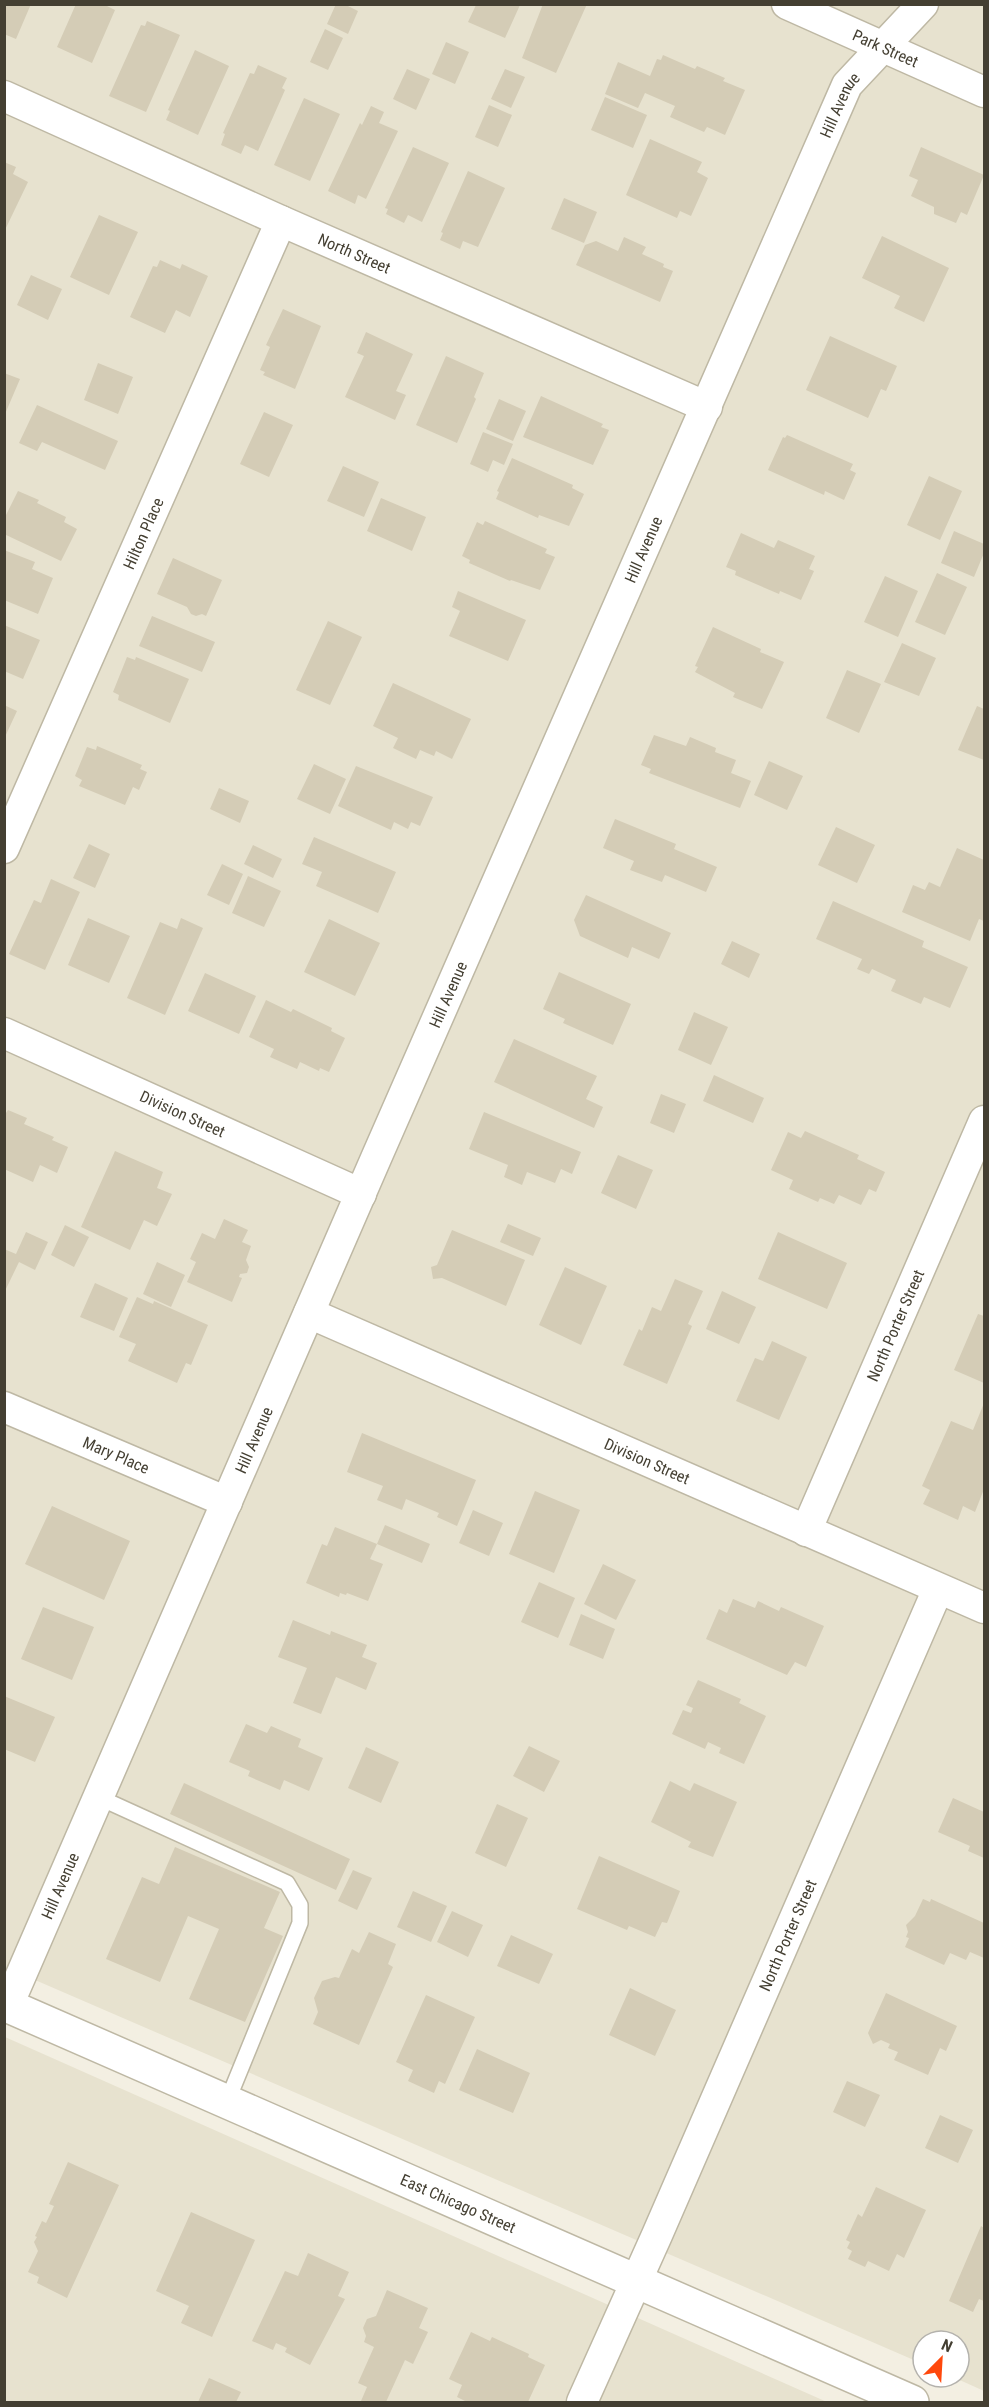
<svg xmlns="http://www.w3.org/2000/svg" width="989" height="2407" font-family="'Roboto Condensed',sans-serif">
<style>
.residential{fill:#e7e2cf}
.building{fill:#d4ccb6}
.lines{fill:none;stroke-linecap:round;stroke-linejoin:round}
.service-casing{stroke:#beb8a4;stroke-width:18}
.minor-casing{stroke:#beb8a4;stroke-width:33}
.tertiary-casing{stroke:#beb8a4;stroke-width:36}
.service{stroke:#fff;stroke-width:15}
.minor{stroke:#fff;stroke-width:30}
.tertiary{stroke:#fff;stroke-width:33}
.labels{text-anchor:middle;stroke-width:5;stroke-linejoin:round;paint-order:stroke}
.street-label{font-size:16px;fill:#443f32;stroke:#fff}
</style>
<rect width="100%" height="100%" fill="#f3efe2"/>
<path class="residential" d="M5 5H984V2391L953 2377H959V2341H923V2364L5 1967Z
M5 2037 827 2402H5Z"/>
<path class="building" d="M4 4H31L16 39 4 34Z
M76 4H103L115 10 92 63 57 47Z
M336 4H344L358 11 348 34 327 24Z
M543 4H587L556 73 522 58Z
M476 5H520L505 38 468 22Z
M147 21 180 35 146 112 109 96 141 25 145 26Z
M325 29 343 38 328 70 310 62Z
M446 42 469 52 455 84 432 74Z
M195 50 229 66 198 135 166 120 170 111 168 110Z
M663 55 695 69 697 66 725 78 723 81 745 90 725 135 707 127 704 132 670 117 675 106 645 93 638 108 605 94 618 62 650 76 657 59 661 60Z
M258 65 287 78 282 88 285 90 258 151 245 145 241 154 221 145 225 134 223 133 250 73 254 74Z
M407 69 430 79 416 110 393 99Z
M505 69 525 77 511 108 491 99Z
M605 97 647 115 633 148 591 130Z
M304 98 340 114 310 181 274 165Z
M489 105 512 115 498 147 475 137Z
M371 106 384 112 379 123 398 131 366 199 358 195 355 204 328 191 360 123 362 125Z
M650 139 702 162 697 172 708 178 691 216 680 211 677 218 626 195Z
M413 147 449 163 422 222 408 215 404 223 386 214 388 209 385 208Z
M921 147 984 175 967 215 961 212 956 223 934 214V207L911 196 918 180 909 176Z
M4 162 16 167 13 174 28 182 4 232Z
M468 171 505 188 478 247 463 241 460 249 440 240 443 233 441 232Z
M564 198 597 212 584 243 551 229Z
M99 215 138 232 109 295 70 277Z
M882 236 949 268 924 322 894 308 900 296 862 278Z
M624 237 646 247 642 254 664 264 663 267 673 271 660 302 576 265 585 245 596 241 618 251Z
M160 260 180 269 182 264 208 276 190 317 176 310 165 333 130 317 153 266 157 267Z
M31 275 62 289 48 320 17 305Z
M283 309 321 326 295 389 263 375 265 372 260 370 270 347 266 345Z
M366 332 413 354 396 391 406 395 395 420 345 397 364 356 357 353Z
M830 336 897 366 886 391 881 389 868 418 806 390Z
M446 356 484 373 474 397 476 399 457 443 416 425Z
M98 363 133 377 118 414 84 400Z
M4 373 20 379 5 414H4Z
M541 396 603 424 601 427 609 430 593 465 523 437Z
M499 399 526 411 513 441 486 429Z
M37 405 118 441 105 470 42 442 37 451 19 443Z
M264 412 293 425 269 477 240 464Z
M483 432 513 444 504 465 493 460 488 472 470 464Z
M787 435 853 464 850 470 856 473 844 500 825 491 824 495 768 470 783 437 785 438Z
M512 458 573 485 572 488 584 494 569 526 539 515 538 518 496 499 499 492 497 491Z
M343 466 379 482 364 517 327 501Z
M929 476 962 491 940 540 907 525Z
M18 491 39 500 37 503 66 517 64 522 77 529 61 561 4 534V519Z
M381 498 426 517 412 551 367 531Z
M485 521 547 549 545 553 555 557 540 590 511 580 510 581 469 563 470 560 462 556 477 522 483 525Z
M954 531 984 544V553L974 577 941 563Z
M741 533 774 548 778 540 815 556 809 569 814 571 801 600 780 591 779 594 735 575 736 571 726 567Z
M4 550 35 562 32 569 53 578 38 614 4 600Z
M173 558 222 580 206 616 202 614 196 616 191 614 187 607 157 594Z
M937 573 967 587 945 635 915 622Z
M885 576 918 591 898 637 864 622Z
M458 591 526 620 508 661 449 636 460 611 452 607Z
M152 616 215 642 202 672 139 646Z
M328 621 362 637 330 705 296 690Z
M4 625 40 640 23 679 4 671Z
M713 627 761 649 760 652 784 662 762 709 733 697 735 693 695 672 698 667 695 666Z
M902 643 936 658 919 696 884 682Z
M127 657 135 660 136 657 189 679 170 723 118 700 119 695 113 692Z
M847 670 881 684 859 733 826 718Z
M393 683 471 719 452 759 436 751 434 756 420 750 416 759 393 748 398 738 373 726Z
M4 705 17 711 4 739Z
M977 706 984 709V760L958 750Z
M654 735 686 746 690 737 716 748 715 752 736 760 731 773 751 781 740 808 649 773 651 769 641 765Z
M97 746 142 765 140 769 147 772 139 790 133 787 125 805 79 786 82 780 75 776 87 747 96 750Z
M769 761 803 776 787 810 754 795Z
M314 764 346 779 330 814 297 799Z
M356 766 433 797 420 826 411 822 408 829 394 822 391 830 338 806Z
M219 788 249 801 240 823 210 809Z
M615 819 676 844 674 849 717 867 706 892 665 875 662 882 630 870 634 861 603 848Z
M836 827 875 845 857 883 818 865Z
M314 837 396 872 378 913 316 886 322 872 302 864Z
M89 844 110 854 95 888 73 878Z
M253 845 282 859 273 878 244 864Z
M957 848 984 860V921L979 919 970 941 902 912 913 885 925 890 929 882 940 887Z
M222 864 243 874 229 905 207 895Z
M248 876 281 891 264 927 232 913Z
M51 879 80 892 45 970 9 954 34 900 41 903Z
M586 895 671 933 659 959 632 947 628 958 580 936 574 920Z
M833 901 924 941 922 947 968 967 950 1008 924 997 921 1004 891 991 896 980 872 969 869 974 857 969 862 959 816 939Z
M88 918 130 936 109 983 68 965Z
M181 918 203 928 165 1015 127 998 160 922 177 929Z
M329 919 380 943 355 996 304 972Z
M732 941 760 954 749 978 721 964Z
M559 972 631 1004 613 1045 563 1023 565 1019 543 1009Z
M205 973 256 996 239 1034 188 1011Z
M266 1000 291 1012 293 1009 332 1028 331 1031 345 1038 329 1072 320 1068 319 1071 300 1062 297 1069 270 1057 274 1049 249 1037Z
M694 1012 728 1027 711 1065 678 1050Z
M514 1039 597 1076 586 1099 603 1107 594 1128 494 1082Z
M714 1075 764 1098 753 1123 703 1101Z
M661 1094 686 1104 674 1133 650 1123Z
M8 1110 27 1118 24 1124 54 1137 52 1140 68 1147 57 1173 40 1165 33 1182 4 1169V1116Z
M484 1112 581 1152 572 1174 561 1169 555 1183 527 1172 522 1185 504 1177 508 1165 469 1149Z
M805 1131 859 1155 857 1159 885 1172 876 1192 869 1189 861 1205 839 1195 834 1204 820 1198 818 1202 789 1189 793 1180 771 1170 788 1132 801 1138Z
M115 1151 163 1172 157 1188 172 1194 157 1226 144 1220 130 1250 81 1227Z
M618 1155 653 1170 636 1209 601 1193Z
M224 1219 248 1230 242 1242 251 1246 246 1260 249 1267 247 1273 240 1274 239 1277 242 1278 232 1302 187 1282 196 1262 190 1259 202 1233 215 1239Z
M508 1224 541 1238 533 1256 500 1242Z
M65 1225 89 1237 74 1267 51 1255Z
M452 1230 525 1260 506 1306 442 1278 433 1279 431 1267 437 1265Z
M26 1232 48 1242 35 1270 19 1262 4 1293V1249L16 1254Z
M778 1232 847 1263 827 1309 758 1279Z
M157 1262 185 1275 171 1307 143 1294Z
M565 1267 607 1286 581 1345 539 1325Z
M675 1279 703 1291 688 1324 692 1326 667 1384 623 1365 639 1329 642 1331 652 1307 661 1311Z
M95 1283 128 1298 114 1331 80 1317Z
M722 1291 756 1307 739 1344 706 1329Z
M137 1297 153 1304 154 1301 208 1325 191 1365 186 1363 177 1383 128 1361 136 1344 119 1337Z
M978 1314 984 1316V1383L954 1370Z
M772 1341 807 1357 779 1420 736 1401 755 1358 763 1361Z
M984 1403V1489L975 1512 963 1506 958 1520 923 1504 930 1490 922 1486 951 1421 973 1430Z
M362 1433 476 1480 457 1526 437 1517 439 1513 406 1499 402 1510 377 1500 383 1486 347 1472Z
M535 1491 580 1510 554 1573 509 1554Z
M52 1506 130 1541 104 1600 25 1564Z
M473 1510 503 1523 489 1556 459 1543Z
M385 1525 430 1544 422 1563 377 1544Z
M335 1527 377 1544 370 1559 383 1564 368 1601 347 1593 346 1595 340 1593 339 1597 306 1583 322 1544 327 1546Z
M603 1564 636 1580 616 1620 584 1604Z
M539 1582 575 1598 558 1638 521 1622Z
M733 1599 755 1608 758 1601 779 1611 781 1607 824 1626 806 1667 795 1662 787 1675 706 1639 719 1609 727 1613Z
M43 1607 94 1627 72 1680 21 1659Z
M581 1614 615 1629 603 1659 569 1645Z
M293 1620 330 1635 331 1631 367 1645 362 1657 377 1663 366 1690 336 1677 321 1714 293 1703 307 1668 278 1657Z
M698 1680 741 1699 739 1703 766 1716 744 1764 719 1753 721 1748 708 1742 705 1749 672 1734 683 1710 691 1713 693 1708 686 1705Z
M4 1696 55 1717 35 1762 4 1749Z
M246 1724 267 1733 271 1726 301 1739 298 1747 323 1758 309 1791 284 1780 280 1790 248 1776 250 1771 229 1762Z
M529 1746 560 1761 544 1792 513 1776Z
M366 1747 399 1762 381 1803 348 1788Z
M670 1781 690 1791 694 1783 737 1802 713 1857 688 1847 691 1842 651 1822Z
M184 1783 350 1859 336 1890 170 1814Z
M953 1798 984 1812V1858L968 1851 970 1846 938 1832Z
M497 1804 528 1818 506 1867 475 1853Z
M175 1847 280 1892 264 1928 283 1936 245 2022 189 1999 219 1929 188 1916 160 1982 106 1959 142 1877 159 1884Z
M599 1856 680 1891 667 1923 662 1922 655 1937 629 1926 627 1930 577 1909Z
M353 1870 372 1878 357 1910 338 1901Z
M413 1891 447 1906 431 1942 397 1927Z
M923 1899 930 1902 931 1899 984 1923V1958L970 1952 966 1960 950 1953 944 1965 905 1947 909 1938 906 1937 908 1932 906 1925 915 1916Z
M452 1911 483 1925 468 1957 437 1942Z
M369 1932 396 1944 388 1964 393 1967 359 2045 313 2024 318 2012 314 1998 322 1981 335 1977 339 1978 352 1949 359 1953Z
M511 1935 553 1954 539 1984 497 1966Z
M630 1988 676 2010 655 2056 609 2035Z
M886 1993 957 2026 946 2051 940 2048 928 2075 894 2060 898 2052 888 2048 890 2044 881 2040 873 2044 868 2033Z
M426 1995 475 2017 445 2084 439 2081 434 2093 408 2081 413 2070 396 2062Z
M477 2049 530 2073 513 2113 459 2090Z
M847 2081 880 2095 865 2127 833 2112Z
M940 2115 973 2130 958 2163 925 2148Z
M68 2162 119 2185 67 2298 37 2283 39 2277 28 2272 38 2251 34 2242 37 2237 35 2236 42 2221 46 2223 54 2206 49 2204Z
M876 2187 926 2210 904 2258 897 2254 889 2271 868 2261 865 2267 848 2259 852 2251 847 2248 850 2242 846 2240 858 2214 862 2217Z
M191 2212 255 2240 212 2337 181 2323 189 2306 156 2291Z
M981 2226 984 2228V2301L979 2299 973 2312 949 2301Z
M308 2253 349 2272 338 2296 345 2299 310 2365 285 2352 287 2348 276 2343 273 2350 252 2341 285 2271 298 2276Z
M387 2290 428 2308 419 2328 428 2332 413 2364 405 2360 386 2402H365L361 2401 367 2387 358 2383 374 2347 364 2342 366 2336 363 2328 367 2319 376 2316Z
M471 2332 490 2341 492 2337 529 2354 528 2357 545 2365 528 2402H467L457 2397 462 2385 449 2379Z
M209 2378 241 2392 236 2402H198Z"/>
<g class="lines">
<defs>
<path id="service" d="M98 1797 287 1883 300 1905V1923L227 2102"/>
<g id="minor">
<path id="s1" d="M787 4 984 92"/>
<path id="s2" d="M4 96 281 221 707 407"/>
<path id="s3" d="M4 848 281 221"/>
<path id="s4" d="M4 1033 361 1194"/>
<path id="s5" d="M309 1313 984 1608"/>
<path id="s6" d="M4 1407 227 1502"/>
<path id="s7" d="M806 1531 984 1121"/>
<path id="s8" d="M8 2005 377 1156 847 85 923 4"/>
<path id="s9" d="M582 2402 657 2235 938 1589"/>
</g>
<g id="tertiary">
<path id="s10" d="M4 2004 912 2402"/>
</g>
</defs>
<use href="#service" class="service-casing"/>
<use href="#minor" class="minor-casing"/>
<use href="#tertiary" class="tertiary-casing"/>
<use href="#service" class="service"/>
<use href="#minor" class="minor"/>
<use href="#tertiary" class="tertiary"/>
</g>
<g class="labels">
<g class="street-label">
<text dy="6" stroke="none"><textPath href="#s1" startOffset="108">Park Street</textPath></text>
<text dy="6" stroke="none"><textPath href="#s8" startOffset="2074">Hill Avenue</textPath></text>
<text dy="6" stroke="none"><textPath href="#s2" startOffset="384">North Street</textPath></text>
<text dy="6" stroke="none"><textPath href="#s3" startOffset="344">Hilton Place</textPath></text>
<text dy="6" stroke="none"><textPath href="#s8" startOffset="1588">Hill Avenue</textPath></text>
<text dy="6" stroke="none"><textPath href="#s8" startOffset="1102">Hill Avenue</textPath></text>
<text dy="6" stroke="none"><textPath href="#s4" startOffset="196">Division Street</textPath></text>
<text dy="6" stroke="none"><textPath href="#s7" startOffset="224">North Porter Street</textPath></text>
<text dy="6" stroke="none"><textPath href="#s8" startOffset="616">Hill Avenue</textPath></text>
<text dy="6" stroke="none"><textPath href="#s6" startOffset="122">Mary Place</textPath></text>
<text dy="6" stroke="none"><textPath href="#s5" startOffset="369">Division Street</textPath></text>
<text dy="6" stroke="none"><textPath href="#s8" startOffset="130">Hill Avenue</textPath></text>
<text dy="6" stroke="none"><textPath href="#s9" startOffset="510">North Porter Street</textPath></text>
<text dy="6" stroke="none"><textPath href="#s10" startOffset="496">East Chicago Street</textPath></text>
</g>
</g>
<rect width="989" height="2407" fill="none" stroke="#443f32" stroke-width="12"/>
<g transform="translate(941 2359) rotate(24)"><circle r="28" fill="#ffffff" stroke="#b4b2ad" stroke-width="1.5"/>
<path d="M0-4.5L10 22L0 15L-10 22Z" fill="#ff480c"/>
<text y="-9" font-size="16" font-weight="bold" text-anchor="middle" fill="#443f32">N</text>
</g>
</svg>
